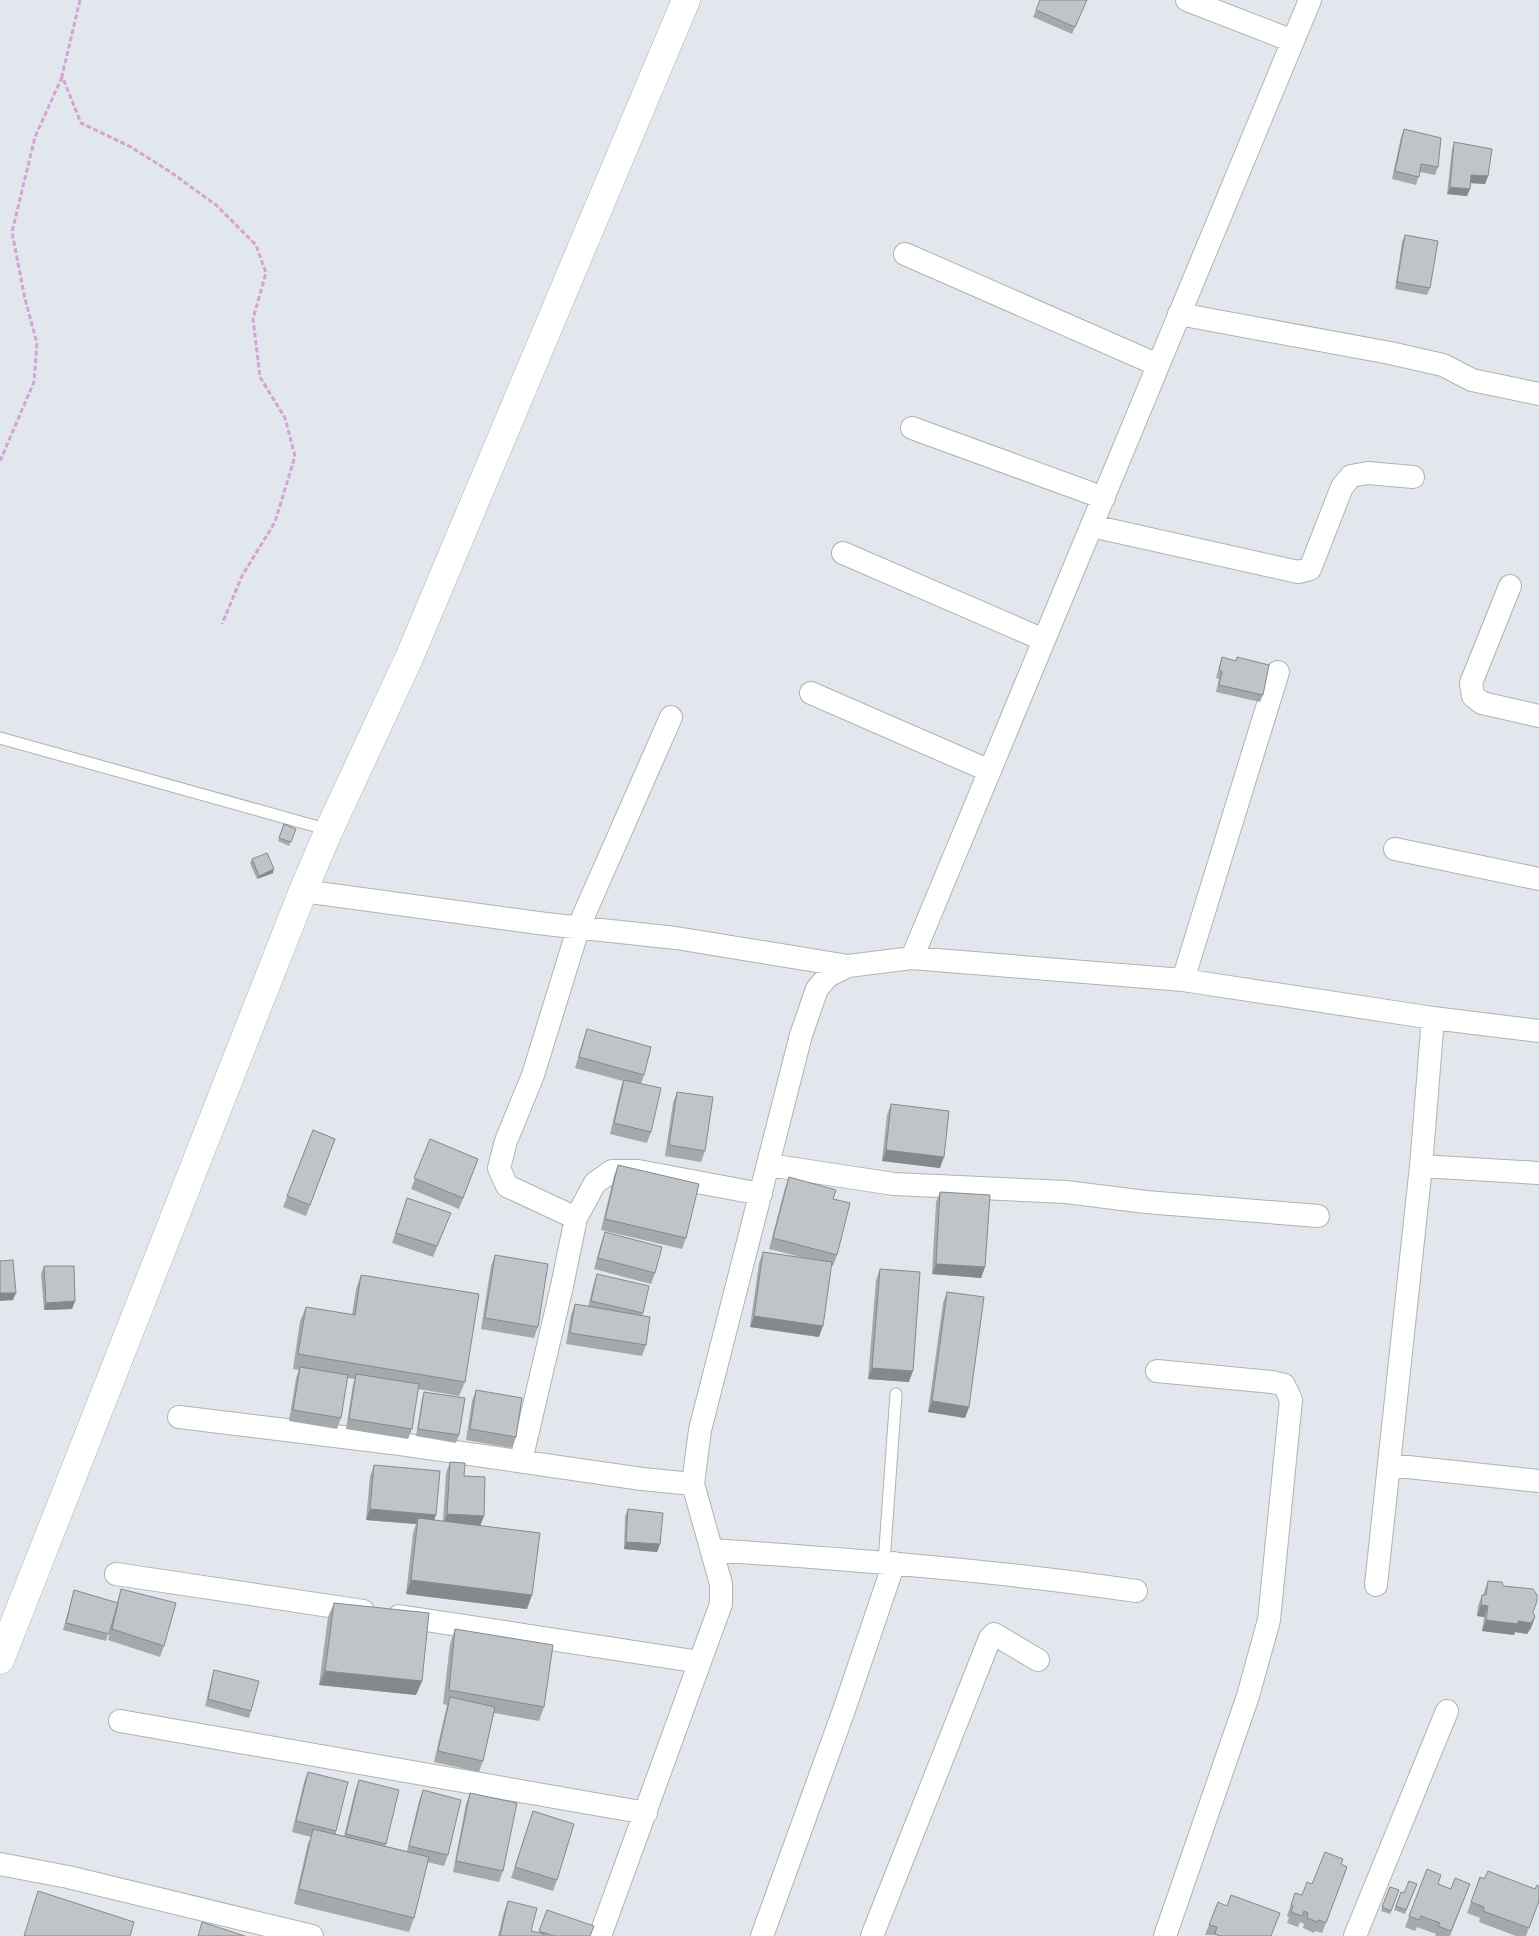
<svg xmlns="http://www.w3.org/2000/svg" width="1539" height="1936" font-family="'IBM Plex Sans',sans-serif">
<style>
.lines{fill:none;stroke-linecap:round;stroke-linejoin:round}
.lane-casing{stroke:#b4b1ae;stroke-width:13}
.street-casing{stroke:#b4b1ae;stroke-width:24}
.secondary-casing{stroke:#b5b0ad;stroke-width:29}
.path{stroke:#d5a3d4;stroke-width:3;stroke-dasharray:5 2.5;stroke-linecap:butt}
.lane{stroke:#fff;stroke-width:11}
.street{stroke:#fff;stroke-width:22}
.secondary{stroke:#fff;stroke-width:28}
.wall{fill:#a4a9ac}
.shaded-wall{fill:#86898c}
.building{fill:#bfc4c8;stroke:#86898c}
</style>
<rect width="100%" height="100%" fill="#e2e7ed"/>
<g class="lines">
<defs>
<path id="lane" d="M0 738 329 830
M884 1562 896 1394"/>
<path id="street" d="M1187 0 1293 41
M905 254 1158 365
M1179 314 1390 353 1443 365 1472 380 1539 394
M912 428 1104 498
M1092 526 1298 572 1310 569 1342 487 1351 476 1368 473 1413 477
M843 553 1044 640
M1510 586 1471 683 1473 696 1482 703 1539 716
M811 693 990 771
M1395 849 1539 879
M303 891 546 924 676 938 848 966
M912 958 1310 0
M1183 980 1278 672
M769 1165 894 1184 1066 1192 1146 1202 1318 1216
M1421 1166 1539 1173
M576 1218 507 1186 499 1168 506 1141 533 1075 579 926 671 717
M1157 1371 1272 1382 1284 1385 1291 1400 1269 1620 1248 1696 1165 1936
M179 1417 400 1444 642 1479 693 1484
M521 1461 562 1286 576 1218 595 1183 612 1171H638L761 1194
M1389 1465 1539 1481
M712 1550C854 1560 995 1570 1136 1591
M116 1574 363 1611
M1376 1585 1421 1166 1433 1018
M399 1616 700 1662
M120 1721 646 1813
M0 1864 68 1877 312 1936
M600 1936 721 1604V1584L693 1484 700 1430 801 1035 817 989 828 976 848 966 912 958 1183 980 1433 1018 1539 1031
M762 1936 844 1710 894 1563
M872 1936 990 1638 994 1634 1038 1660
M1355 1936 1447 1711"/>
<path id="secondary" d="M0 1660 303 891 329 830 409 658 686 0"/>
</defs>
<use href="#lane" class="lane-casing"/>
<use href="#street" class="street-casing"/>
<use href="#secondary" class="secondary-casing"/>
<path class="path" d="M80 0 62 76 81 123 131 147 169 171 216 205 256 245 266 273 253 319 260 377 285 418 295 456 275 522 242 576 222 624
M0 461 34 382 37 343 25 299 12 232 35 137 62 77"/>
<use href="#lane" class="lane"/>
<use href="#street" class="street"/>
<use href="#secondary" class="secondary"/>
</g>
<path class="wall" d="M1087 0 1072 34 1033 17 1036 10Z
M1404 129 1438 167 1435 175 1420 172 1416 185 1392 179 1401 137Z
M1454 142 1488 176 1485 184 1470 183 1467 196 1447 194 1452 149Z
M1405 235 1430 288 1427 295 1395 289 1402 242Z
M1222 657 1263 695 1260 702 1216 692 1219 679 1216 678Z
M284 824 296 829 289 846 278 841Z
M252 859 273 873 257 879 250 863Z
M587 1029 644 1075 641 1084 651 1132 647 1143 610 1134 620 1091 623 1081 575 1068 583 1040Z
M677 1092 705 1151 701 1162 665 1156 673 1103Z
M891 1104 940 1168 882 1161 887 1115Z
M313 1130 335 1139 306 1216 283 1207Z
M430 1139 478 1159 459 1209 411 1189Z
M618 1165 686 1238 682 1249 601 1230 614 1176Z
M789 1177 833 1199 837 1255 833 1266 831 1265 819 1337 750 1327 759 1263 763 1252 805 1258 769 1249 785 1188Z
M940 1192 985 1267 981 1278 932 1274 936 1202Z
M407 1198 451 1213 433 1257 392 1243Z
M605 1232 655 1273 651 1284 594 1269 601 1243Z
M495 1255 538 1327 534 1338 481 1329 491 1266Z
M44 1266 75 1301 72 1309 44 1310 41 1274Z
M880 1269 909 1382 868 1379 876 1280Z
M597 1274 643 1313 642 1315 646 1345 642 1356 566 1344 571 1315 575 1304 588 1307 594 1282Z
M361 1275 465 1382 459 1396 418 1389 412 1429 408 1439 346 1429 353 1384 355 1379 347 1378 341 1418 337 1429 289 1421 296 1378 299 1370 293 1369 300 1321 306 1307 352 1315 356 1289Z
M947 1292 969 1407 965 1418 928 1412 943 1303Z
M476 1390 516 1437 512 1448 466 1440 472 1401Z
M424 1392 459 1435 456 1443 416 1436 422 1399Z
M450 1462 464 1476 484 1516 480 1526 527 1609 406 1594 413 1533 416 1524 366 1520 370 1476 374 1465 436 1515 434 1520 443 1521 446 1473Z
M628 1509 660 1544 657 1552 624 1549 625 1516Z
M1488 1581 1503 1586 1533 1612 1535 1617 1531 1628 1527 1634 1515 1632 1514 1635 1482 1631 1484 1617 1477 1616 1478 1606 1482 1595H1483Z
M121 1589 164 1646 160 1657 108 1640 113 1618 106 1641 63 1630 72 1597 74 1590 117 1603Z
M334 1603 422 1681 416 1695 319 1685 328 1617Z
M455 1629 544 1707 539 1721 494 1713 483 1761 479 1772 434 1762 447 1705 443 1704 450 1644Z
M214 1670 251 1711 249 1718 205 1706 212 1677Z
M308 1772 336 1831V1834L344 1836 355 1791 359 1780 386 1844 385 1846 407 1851 419 1801 423 1790 448 1855 444 1866 427 1862 414 1918 409 1932 294 1904 308 1843 311 1837 292 1832 304 1782Z
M470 1793 503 1871 499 1882 453 1872 466 1804Z
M533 1811 557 1880 553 1891 511 1878Z
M1341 1864 1347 1867 1322 1933 1315 1931 1314 1933 1303 1928 1304 1924 1300 1922 1298 1927 1287 1923 1289 1917 1287 1916 1295 1893 1302 1895 1312 1884Z
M1427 1869 1438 1884 1451 1889 1470 1884 1450 1936H1435L1436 1934 1417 1927 1415 1931 1405 1927Z
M1480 1877 1539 1901 1526 1936H1516L1479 1922 1480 1918 1467 1913Z
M1417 1884 1405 1914 1394 1910 1401 1892 1404 1893Z
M1390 1887 1399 1890 1390 1914 1381 1911Z
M508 1901 531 1931 539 1933 547 1910 590 1936H498L504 1912Z
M1218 1902 1271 1936 1205 1935Z"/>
<path class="shaded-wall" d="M1471 175 1488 176 1485 184 1469 183Z
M1450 187 1470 189 1467 196 1447 194Z
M274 869 273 873 257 879 259 876Z
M886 1150 944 1157 940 1168 882 1161Z
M936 1264 985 1267 981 1278 932 1274Z
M0 1293H16L13 1300 0 1301Z
M75 1301 72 1309 44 1310 46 1303Z
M754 1316 823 1326 819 1337 750 1327Z
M872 1368 913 1371 909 1382 868 1379Z
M932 1401 969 1407 965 1418 928 1412Z
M370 1509 436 1515 432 1526 418 1518 416 1524 366 1520Z
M447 1514 484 1516 480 1526 443 1525Z
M626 1542 660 1544 657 1552 624 1549Z
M411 1580 532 1595 527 1609 406 1594Z
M1481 1605 1488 1606 1484 1617 1477 1616Z
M1535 1617 1531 1628 1527 1634 1515 1632 1514 1635 1482 1631 1486 1620 1518 1621Z
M325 1671 422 1681 416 1695 319 1685Z"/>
<path class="building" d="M1040 0H1087L1075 27 1036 10Z
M1404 129 1441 138 1438 167 1421 164 1419 177 1395 171Z
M1454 142 1492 149 1488 176 1471 175 1470 189 1450 187Z
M1405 235 1438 241 1430 288 1397 282Z
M1222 657 1236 661 1237 657 1269 665 1263 695 1219 685 1222 672 1219 670Z
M284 824 296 829 291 842 279 838Z
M267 853 274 869 259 876 252 859Z
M587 1029 651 1047 644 1075 579 1057Z
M624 1080 661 1088 651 1132 614 1123Z
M677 1092 713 1097 705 1151 669 1145Z
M891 1104 949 1111 944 1157 886 1150Z
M313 1130 335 1139 310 1205 287 1196Z
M430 1139 478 1159 463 1198 414 1178Z
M618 1165 699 1184 686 1238 605 1219Z
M789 1177 836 1190 833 1199 850 1203 837 1255 773 1238Z
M940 1192 990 1195 985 1267 936 1264Z
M407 1198 451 1213 437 1246 396 1233Z
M605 1232 662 1247 655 1273 598 1258Z
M763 1252 832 1262 823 1326 754 1316Z
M495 1255 548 1264 538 1327 485 1318Z
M13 1260 16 1293H0V1261Z
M44 1266H74L75 1301 46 1303Z
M880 1269 920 1272 913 1371 872 1368Z
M597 1274 649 1286 643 1313 591 1301Z
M361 1275 479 1294 465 1382 298 1354 306 1307 355 1315Z
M947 1292 984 1297 969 1407 932 1401Z
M575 1304 650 1317 646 1345 570 1333Z
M300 1367 348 1375 341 1418 293 1410Z
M356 1374 419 1384 412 1429 349 1419Z
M476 1390 522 1398 516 1437 470 1429Z
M424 1392 465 1398 459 1435 418 1429Z
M450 1462 465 1463 464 1476 485 1477 484 1516 447 1514Z
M374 1465 440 1471 436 1515 370 1509Z
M628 1509 663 1513 660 1544 626 1542Z
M418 1518 540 1533 532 1595 411 1580Z
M1488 1581 1502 1582 1503 1586 1533 1589 1537 1595V1601L1533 1612 1535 1617 1531 1623 1518 1621V1624L1486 1620 1488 1606 1481 1605 1482 1595H1486Z
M121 1589 176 1603 164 1646 112 1629Z
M74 1590 118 1603 109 1634 66 1623Z
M334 1603 429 1613 422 1681 325 1671Z
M455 1629 553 1645 544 1707 449 1690Z
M214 1670 259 1681 251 1711 208 1699Z
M450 1697 495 1707 483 1761 438 1751Z
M308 1772 348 1782 336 1831 296 1821Z
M359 1780 399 1790 386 1844 346 1834Z
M423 1790 461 1800 448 1855 409 1846Z
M470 1793 517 1803 503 1871 456 1861Z
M533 1811 574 1824 557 1880 515 1867Z
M313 1829 429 1857 414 1918 299 1889Z
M1325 1852 1343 1859 1341 1864 1347 1867 1326 1923 1319 1920 1318 1922 1307 1918 1308 1913 1304 1911 1302 1916 1291 1912 1293 1906 1291 1905 1295 1893 1302 1895 1307 1882 1312 1884Z
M1427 1869 1441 1875 1438 1884 1451 1889 1455 1878 1470 1884 1451 1931 1438 1926 1440 1923 1421 1916 1419 1920 1409 1916Z
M1488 1871 1535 1889 1537 1885 1539 1886V1901L1529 1928 1483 1911 1484 1907 1471 1902 1480 1877 1484 1879Z
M1409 1881 1417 1884 1406 1910 1396 1906 1401 1892 1404 1893Z
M1390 1887 1399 1890 1391 1911 1382 1907Z
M38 1891 134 1922 130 1936H24Z
M1231 1895 1280 1913 1271 1936H1220L1215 1934 1217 1927 1209 1925 1218 1902 1227 1906Z
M508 1901 537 1908 531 1931 544 1934V1936H500Z
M547 1910 594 1926 590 1936H554L539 1931Z
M202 1922 245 1936H198Z"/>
</svg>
